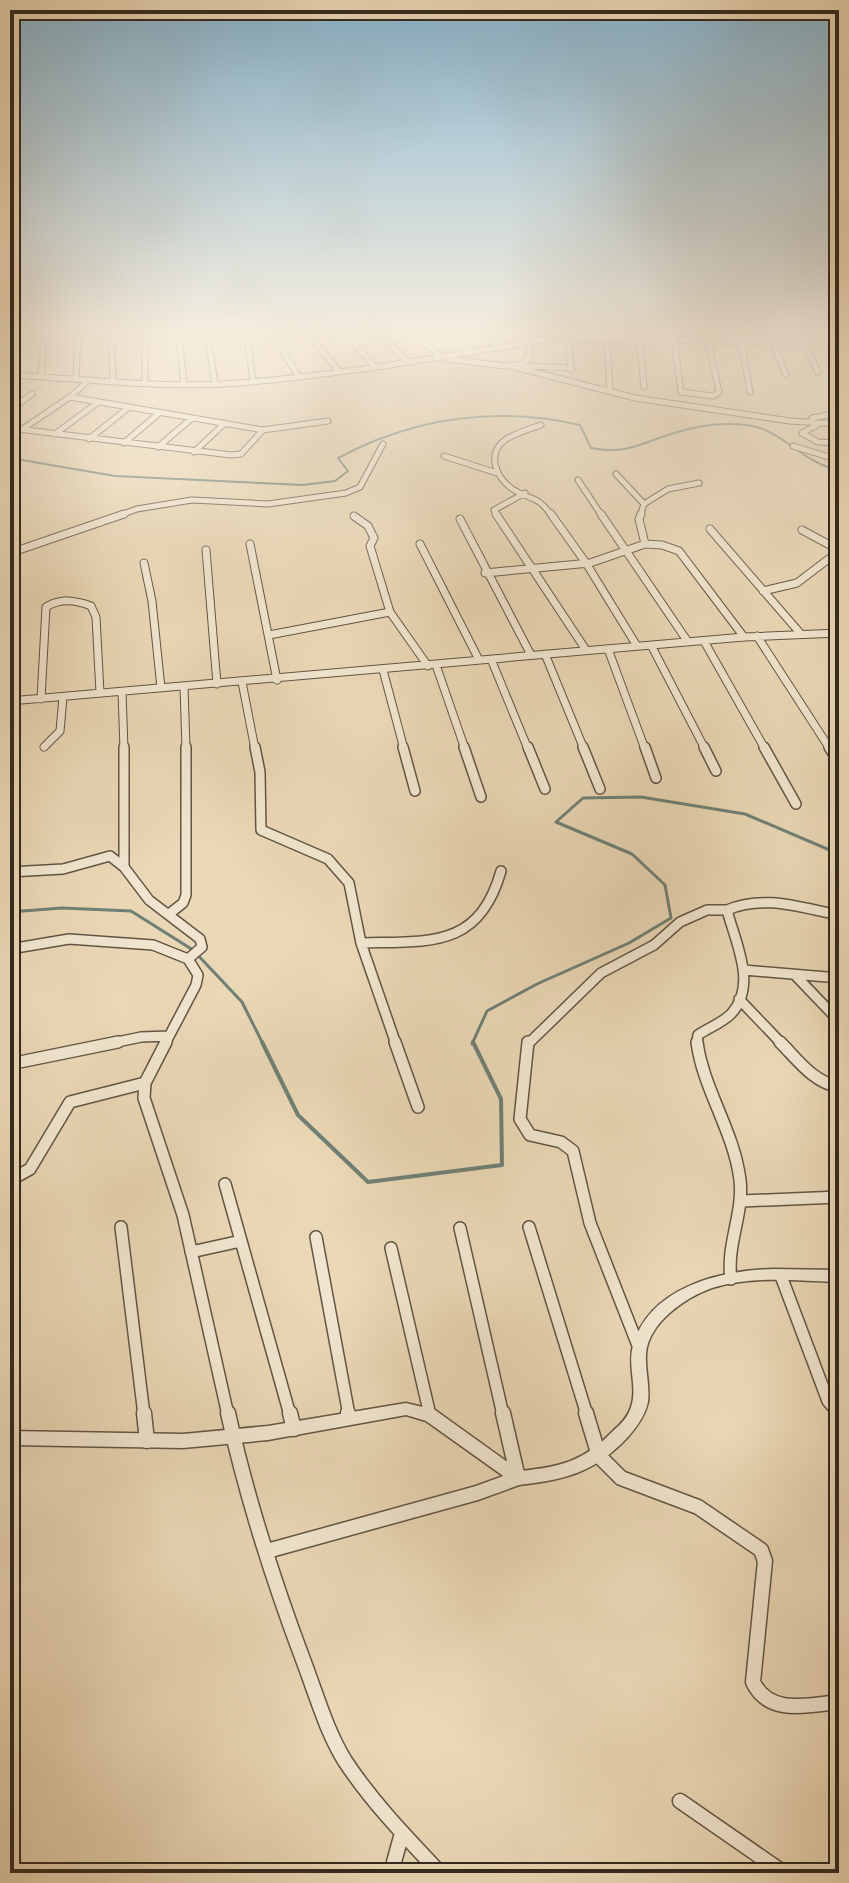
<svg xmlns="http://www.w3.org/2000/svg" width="849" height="1883" font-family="Alegreya,serif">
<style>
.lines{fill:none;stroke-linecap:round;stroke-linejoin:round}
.stream-far2{stroke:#708075;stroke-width:2}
.stream-far1{stroke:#708075;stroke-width:3}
.stream{stroke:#708075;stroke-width:4}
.minor-far4-casing{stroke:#625544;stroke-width:7}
.minor-far3-casing{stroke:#625544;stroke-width:9}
.minor-far2-casing{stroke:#625544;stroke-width:12}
.minor-far1-casing{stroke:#625544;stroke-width:14}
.minor-casing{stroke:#625544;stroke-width:17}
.tertiary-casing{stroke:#625544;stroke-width:3}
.minor-far4{stroke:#f1e5cf;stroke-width:5}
.minor-far3{stroke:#f1e5cf;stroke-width:7}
.minor-far2{stroke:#f1e5cf;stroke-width:9}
.minor-far1{stroke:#f1e5cf;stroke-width:11}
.minor{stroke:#f1e5cf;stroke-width:14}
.tertiary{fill:#f1e5cf;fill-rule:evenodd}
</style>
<rect width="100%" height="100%" fill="#ead7b5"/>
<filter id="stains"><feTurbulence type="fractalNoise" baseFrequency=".0025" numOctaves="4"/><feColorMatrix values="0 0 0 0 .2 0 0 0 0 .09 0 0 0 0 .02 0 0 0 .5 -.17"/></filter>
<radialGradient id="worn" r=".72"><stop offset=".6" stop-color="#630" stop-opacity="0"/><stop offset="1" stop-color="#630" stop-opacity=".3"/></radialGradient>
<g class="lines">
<path class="stream-far2" d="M10 458 115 476 303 485 335 481 348 471 338 458C415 417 495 406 580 425L591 448C627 455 641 443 674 433 696 426 723 422 747 425 782 429 803 464 839 470"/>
<path class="stream-far1" d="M10 912 62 908 131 911 193 950 242 1002 263 1044
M472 1044 487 1011 537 984 629 943 671 918 665 885 632 854 556 822 583 798 641 797 745 814 839 854"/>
<path class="stream" d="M262 1042 298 1115 368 1182 502 1165 501 1099 473 1042"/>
<defs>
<path id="minor-far4" d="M111 330 113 380
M145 330V382
M178 330 184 384
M207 330 215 384
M246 330 253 381
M270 330 298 376
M304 330 339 371
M342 330 375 367
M376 330 408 362
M410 330 441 357
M445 330 470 353
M480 330 500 348
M733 330 737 342
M568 338 571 370
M607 338 610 391
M639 339 644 387
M674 340 681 392 713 396 719 392 708 341
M527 341 576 338 837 344
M741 342 750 392
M773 343 786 375
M805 344 818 372
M447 359 505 366 523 364 529 357 530 345 514 330
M511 366 635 398 790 421 839 424
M527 366 572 368
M10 375C86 379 164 389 240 383 337 375 433 358 529 343
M41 376 44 330
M76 378 78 335 192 330
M89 380 70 397 263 430 328 421
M10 410 32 394
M812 423V418L839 413
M541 425C530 429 515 433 505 440 487 453 495 476 511 488 529 501 536 493 552 516
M817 425 802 433 818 442 839 443
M10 428 231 455 241 454 263 430
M21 430 70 397
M55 434 97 403
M89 439 128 408
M124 443 158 414
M793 446 839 460
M158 447 191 419
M194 452 225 423
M444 456 497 473
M616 474 644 504 640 516
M578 480 602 516
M10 483 14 480
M644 504 668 489 699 483
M118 516 137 509 192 500 268 504 346 493 360 487 383 444
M498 516 494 510 525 493"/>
<path id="minor-far3" d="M496 514 586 650
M551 514 586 563 637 646
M601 514 688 642
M354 516 368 526 374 538 370 546 390 612 428 666
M460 519 531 655
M710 529 800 633
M802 530 839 550
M250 544 277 680
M420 544 479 660
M645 544 662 545 679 551 744 637
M206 550 217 684
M10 553 124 514
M144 563 152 601 161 688
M485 573 590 563 645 544 639 519 641 514
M763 591 797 583 839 551
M269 635 390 612
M757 636 830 749
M704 641 765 749
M651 645 705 749
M608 649 645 749
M545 654 584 749
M491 659 528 749
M436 665 465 749
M383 670 404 749
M242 682 255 749
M184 687 186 749
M122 692 124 749
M41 699 46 607C61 598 75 600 91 606L96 617 100 693
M10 701 744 637 839 633
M44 747 60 731 63 697"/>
<path id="minor-far2" d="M124 747V867
M255 747 260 772 261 830 328 859 349 883 361 943 396 1044
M403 747 415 791
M464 747 481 797
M528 747 545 789
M583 747 600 789
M645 747 656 778
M704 747 716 771
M764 747 796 804
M829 747 839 763
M10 872 63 869 110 856 124 867 149 900 200 939 202 947 188 959
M169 914 183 903 186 895V747
M361 943C429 941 479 949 501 871
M10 949 69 939 153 945 188 959 198 975 196 985 165 1044
M744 970 839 978
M795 975 839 1021
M739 999 782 1044
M108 1044 141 1037 169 1036
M528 1044 601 973 654 945 680 922 707 910H727
M697 1044 698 1035C708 1028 722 1023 731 1014 758 985 735 942 727 910 764 894 801 908 839 915"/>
<path id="minor-far1" d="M166 1042 145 1083 144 1098 183 1215 228 1415
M395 1042 418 1107
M528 1042 520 1119 530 1135 561 1142 573 1151 590 1223 639 1348
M697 1042C703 1089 734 1131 740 1180 744 1213 726 1245 731 1279
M780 1042C798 1060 813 1082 839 1087
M10 1064 118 1042
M10 1180 30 1169 70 1102 145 1083
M225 1184 290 1415
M742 1201 839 1197
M121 1227 144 1415
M529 1227 587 1415
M460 1228 503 1415
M316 1237 349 1415
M391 1248 430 1415
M191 1252 241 1241
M781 1276 828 1401 839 1414"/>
<path id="minor" d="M144 1413 147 1441
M228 1413C247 1499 274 1583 305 1665 317 1697 327 1732 345 1761 372 1802 406 1837 440 1873
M290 1413 294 1429
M348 1413 349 1418
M586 1413 599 1456 621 1478 698 1507 761 1550 765 1561 753 1682C769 1716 808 1705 839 1702
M267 1551 477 1493 518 1478 503 1413
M680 1801 784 1873
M391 1873 402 1833"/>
<path id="tertiary" d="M774 1269 839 1270V1282C798 1281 752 1275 712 1288 686 1297 648 1323 646 1354 645 1370 650 1386 648 1402 645 1416 636 1428 627 1438 594 1473 564 1480 518 1485L513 1483 426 1421 406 1415 268 1440 183 1448 10 1445V1431L183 1434 268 1426 406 1403 435 1410 520 1471C561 1467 584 1461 613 1431 621 1424 628 1417 631 1407 638 1387 627 1366 633 1346 649 1287 721 1270 774 1269Z"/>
</defs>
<use href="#minor-far4" class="minor-far4-casing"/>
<use href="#minor-far3" class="minor-far3-casing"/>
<use href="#minor-far2" class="minor-far2-casing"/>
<use href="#minor-far1" class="minor-far1-casing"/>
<use href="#minor" class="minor-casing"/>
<use href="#tertiary" class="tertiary-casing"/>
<use href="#minor-far4" class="minor-far4"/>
<use href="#minor-far3" class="minor-far3"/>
<use href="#minor-far2" class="minor-far2"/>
<use href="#minor-far1" class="minor-far1"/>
<use href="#minor" class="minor"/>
<use href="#tertiary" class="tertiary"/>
</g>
<linearGradient id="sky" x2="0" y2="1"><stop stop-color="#88b6d1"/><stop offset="0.56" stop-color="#f6edde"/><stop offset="1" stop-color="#f6edde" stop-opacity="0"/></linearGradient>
<rect width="849" height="593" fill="url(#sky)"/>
<rect width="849" height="1883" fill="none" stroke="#ead7b5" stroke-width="40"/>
<rect x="12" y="12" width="825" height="1859" fill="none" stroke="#342a1f" stroke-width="4"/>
<rect x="20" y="20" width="809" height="1843" fill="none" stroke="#342a1f" stroke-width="2"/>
<rect width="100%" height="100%" filter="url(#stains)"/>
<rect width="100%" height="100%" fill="url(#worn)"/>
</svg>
